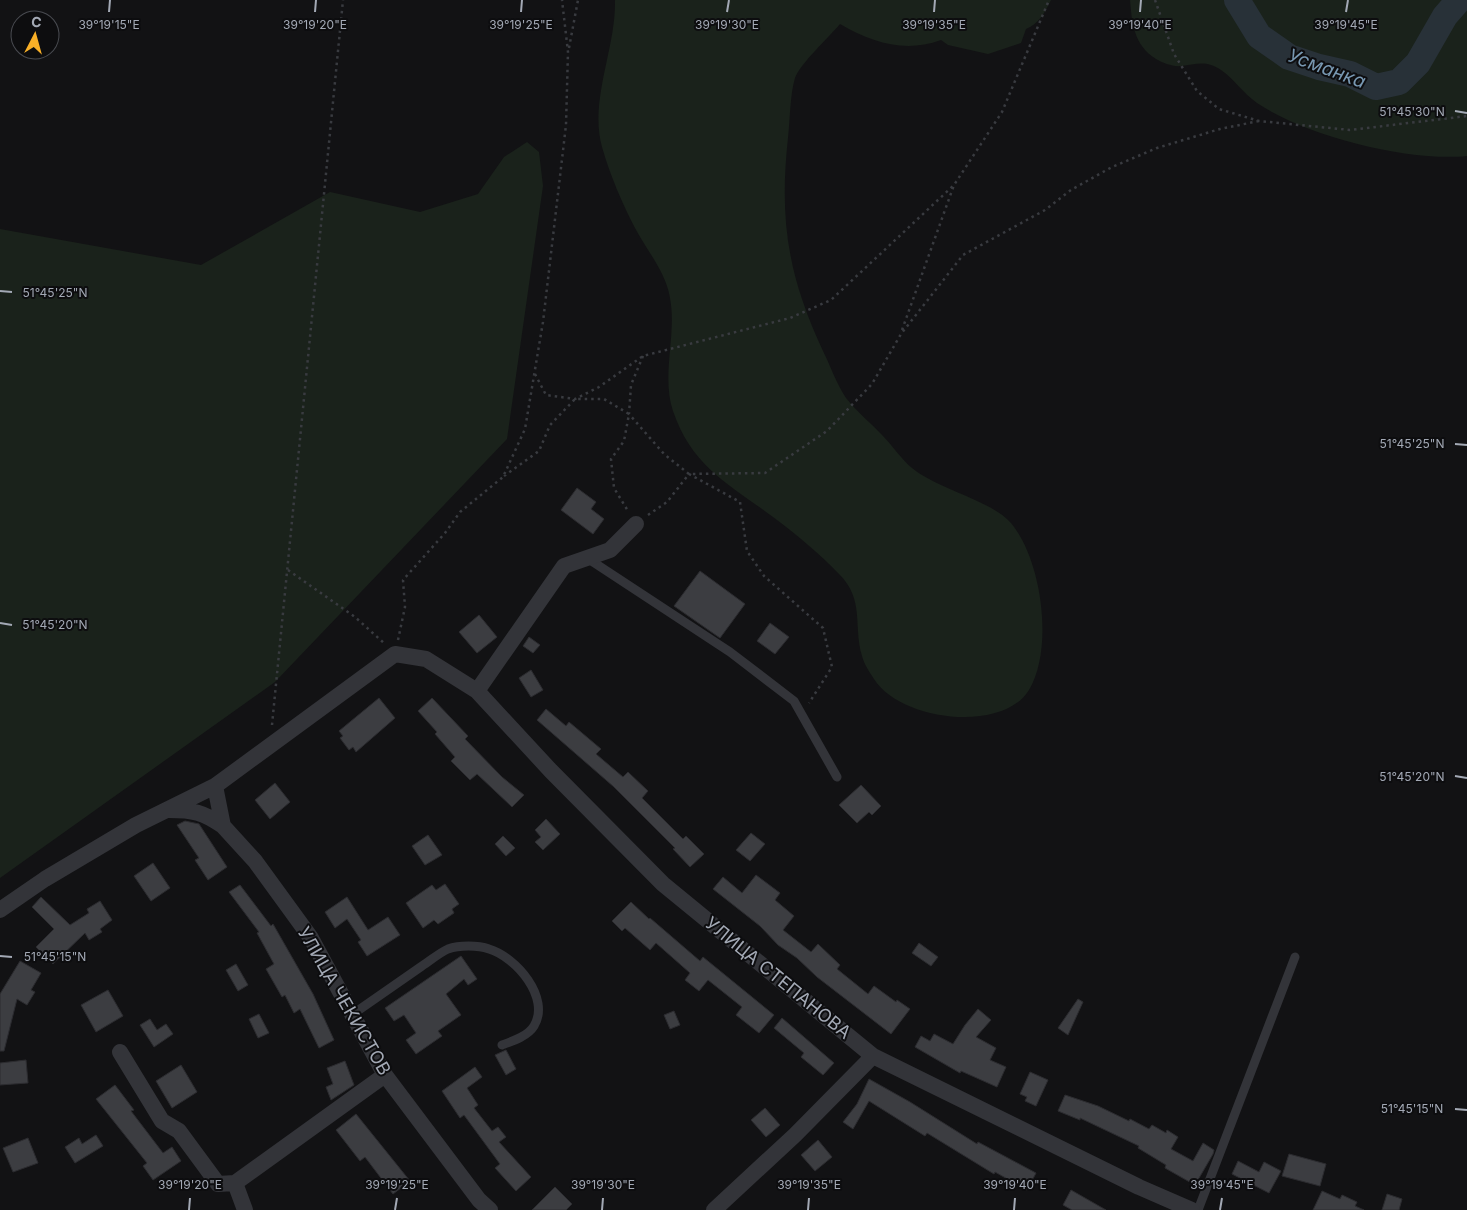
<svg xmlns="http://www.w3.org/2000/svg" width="1467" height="1210" font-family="Inter,sans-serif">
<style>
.green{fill:#1a221b}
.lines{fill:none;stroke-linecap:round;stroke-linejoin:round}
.river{stroke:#283138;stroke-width:26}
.building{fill:#3c3d41;stroke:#2c2c30}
.path{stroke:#393b40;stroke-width:2.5;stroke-dasharray:2.5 4;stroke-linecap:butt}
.service{stroke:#333439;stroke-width:9}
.minor{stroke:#333439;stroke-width:16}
.ticks{fill:none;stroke:#a3a9b5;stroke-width:2}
.labels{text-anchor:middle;stroke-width:4;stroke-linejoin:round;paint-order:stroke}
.street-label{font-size:18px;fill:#a3a9b5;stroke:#0d0d0f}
.water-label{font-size:19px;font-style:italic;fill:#7898b2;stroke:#0d0d0f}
.ticks-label{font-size:12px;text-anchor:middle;fill:#a3a9b5;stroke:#0d0d0f;stroke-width:4;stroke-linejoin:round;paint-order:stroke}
</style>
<rect width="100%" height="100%" fill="#121214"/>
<path class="green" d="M615 0H1051C1045 12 1039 24 1026 29L1021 43 988 54 948 45 941 40C905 53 873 43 840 24 830 36 799 65 795 78 790 94 790 121 788 138 779 220 788 276 823 351 831 367 836 383 846 398 857 412 871 423 883 436 893 446 901 459 912 468 939 490 991 500 1011 523 1042 560 1054 648 1029 690 1002 734 899 720 874 679 870 673 864 664 862 656 853 625 865 600 839 574 820 554 796 534 773 517 729 484 692 467 673 411 661 375 677 335 670 298 666 272 647 251 635 228 622 203 610 175 602 147 589 100 616 49 615 0Z
M1130 0H1467V156C1409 162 1306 136 1257 103 1243 93 1234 79 1221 70 1207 60 1196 64 1181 66 1173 67 1163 63 1156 59 1134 45 1132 24 1130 0Z
M527 142 539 152 543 186 507 439 275 682 0 878V229L201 265 330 192 420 212 478 194 504 157Z"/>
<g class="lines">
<path class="river" d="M1237 0 1259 36 1289 57 1319 67 1350 74 1376 87 1399 82 1418 63 1445 16 1459 0"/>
</g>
<path class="building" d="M577 488 596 502 591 509 604 519 593 534 561 510Z
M700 571 745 604 720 638 674 606Z
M479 615 497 637 477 653 459 632Z
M770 623 789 637 775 654 757 641Z
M529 637 540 645 533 653 523 646Z
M531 670 543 690 531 697 519 678Z
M379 698 395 718 356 752 353 747 349 750 340 738 343 736 339 731Z
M432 698 468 736 465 739 502 777 524 795 512 807 477 774 470 780 451 761 455 757 435 734 437 732 418 711Z
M546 709 566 726 569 722 601 749 596 754 623 777 628 772 648 791 642 798 683 839 686 836 704 854 690 867 673 849 675 848 614 787 537 720Z
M275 783 290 802 270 819 255 800Z
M861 785 881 806 872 815 869 812 857 823 839 805Z
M546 819 560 834 543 850 535 842 541 837 535 830Z
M185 821 199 824 227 867 208 880 195 860 199 858 177 825Z
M751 833 765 844 750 861 736 850Z
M428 835 442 855 425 865 412 846Z
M503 836 515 848 506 856 495 844Z
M153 863 170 888 151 901 134 876Z
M756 875 780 893 775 900 794 916 783 930 811 952 818 944 840 965 837 969 868 994 874 986 896 1002 897 1000 910 1009 891 1034 817 977 797 958 778 945 760 926 713 889 723 877 742 893Z
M445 884 459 904 452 909 454 913 438 924 434 920 423 928 406 903 432 885 436 890Z
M240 885 271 926 273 924 313 994 334 1040 319 1048 300 1009 294 1013 285 995 282 997 266 969 274 964 257 933 259 932 229 892Z
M41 897 70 925 89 913 87 909 100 901 112 920 100 929 102 932 89 940 85 933 53 964 36 947 54 929 32 907Z
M347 897 368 930 388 917 400 935 367 956 358 942 361 940 347 919 335 928 325 912Z
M631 902 649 919 650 918 700 961 703 957 774 1015 759 1033 736 1015 742 1007 708 980 699 991 685 980 690 973 656 943 650 950 625 928 622 931 612 921Z
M919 943 938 957 931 966 912 953Z
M461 956 477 979 468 985 464 979 446 994 461 1015 438 1031 442 1036 416 1054 406 1040 416 1033 404 1015 394 1021 385 1008Z
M20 961 41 973 31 990 35 992 27 1005 17 999 4 1051H0V994Z
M236 964 248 985 238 991 226 970Z
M108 990 123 1016 96 1032 81 1005Z
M1078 999 1083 1002 1068 1035 1058 1028Z
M978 1009 991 1020 976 1037 996 1048 990 1060 1006 1067 997 1087 961 1071 960 1073 915 1047 921 1036 930 1041 934 1034 953 1044 965 1025Z
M674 1011 680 1025 670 1029 664 1015Z
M259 1014 269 1033 258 1038 249 1019Z
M782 1018 834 1063 823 1075 801 1057 804 1053 774 1028Z
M150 1019 157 1030 166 1024 173 1034 154 1047 140 1025Z
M506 1050 516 1069 506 1075 495 1055Z
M26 1060 28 1083 0 1085V1063Z
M345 1061 354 1085 331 1100 326 1087 333 1084 327 1068Z
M181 1065 197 1092 172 1108 156 1081Z
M475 1067 482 1077 467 1088 478 1105 474 1108 492 1131 498 1127 506 1137 499 1142 531 1177 516 1191 495 1168 500 1164 464 1115 460 1118 442 1091Z
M1030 1072 1048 1080 1036 1106 1025 1101 1027 1097 1020 1094Z
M869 1079 910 1102 977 1144 978 1142 1036 1173 1027 1190 995 1172 994 1174 927 1133 925 1136 869 1101 853 1129 843 1122 857 1104Z
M115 1085 134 1110 131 1111 163 1153 172 1147 181 1161 153 1180 143 1166 147 1163 96 1099Z
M1065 1095 1098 1106 1129 1121 1130 1119 1149 1129 1152 1125 1166 1133 1167 1130 1178 1137 1171 1149 1193 1161 1203 1143 1214 1150 1213 1154 1195 1185 1165 1168 1166 1165 1138 1148 1139 1146 1080 1118V1120L1058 1111Z
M765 1108 780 1125 766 1137 751 1120Z
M356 1114 410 1181 393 1194 365 1157 360 1161 336 1130Z
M96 1135 103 1146 75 1163 65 1147 79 1138 82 1144Z
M28 1138 38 1163 13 1172 3 1148Z
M818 1140 832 1157 815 1171 801 1155Z
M1289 1154 1326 1164 1320 1186 1282 1176Z
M1238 1161 1259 1172 1264 1162 1281 1171 1269 1193 1232 1174Z
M555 1187 572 1204 566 1210H532Z
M1071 1190 1106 1210H1072L1063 1205Z
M1322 1191 1340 1199 1342 1195 1357 1202 1355 1206 1364 1210H1313Z
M1387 1194 1402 1199 1399 1210H1382Z"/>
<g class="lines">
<path class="path" d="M1155 0 1174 54 1197 91 1219 109 1259 121 1350 130 1467 116
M569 48 578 0
M902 330 954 185 1002 112 1049 0
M643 356 631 385 629 414 664 454 689 474 765 473 827 431 872 384 901 334 963 255 1045 210 1071 190 1112 167 1157 148 1220 129 1259 121
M535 374 546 395 575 399 599 387 643 356 790 318 831 300 954 185
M504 476 539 451 550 425 575 399H604L629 414 624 441 611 459 614 488 628 511
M648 515 667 502 689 474 740 502 747 551 764 576 823 628 832 667 809 703
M288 570 355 617 385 644
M398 640 405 607 403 580 445 533 460 512 503 477 525 429 543 322 566 125 568 52 562 0
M272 725 343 0"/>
<path class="service" d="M587 558 730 652 794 701 837 777
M353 1014C376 998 399 982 422 966 430 961 439 953 448 949 459 945 478 945 489 949 516 957 551 998 534 1026 528 1036 513 1041 502 1045
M1198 1210 1295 957"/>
<path class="minor" d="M477 691 564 566 610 550 636 524
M215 786 223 826 255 861 311 938 385 1075 479 1200 490 1210
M169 810C193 810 203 812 223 826
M0 910 45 879 136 825 215 786 395 654 426 659 477 691 551 771 663 884 873 1056 1139 1187 1192 1210
M120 1052 162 1121 179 1131 218 1184 235 1183 245 1210
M235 1183 385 1075
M714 1210 795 1135 873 1056"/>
</g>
<path class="ticks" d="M109 12 110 0M315 12 316 0M521 12 522 0M727 12 729 0M934 12 935 0M1140 12 1141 0M1346 12 1348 0M1455 111 1467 113M0 291 12 292M1455 444 1467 445M0 623 12 625M1455 776 1467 778M0 956 12 957M1455 1109 1467 1110M189 1210 190 1198M395 1210 397 1198M602 1210 603 1198M808 1210 809 1198M1014 1210 1015 1198M1220 1210 1222 1198"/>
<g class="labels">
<g class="street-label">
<text transform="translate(778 978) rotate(39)" y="6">УЛИЦА СТЕПАНОВА</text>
<text transform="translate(344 1001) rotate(60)" y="6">УЛИЦА ЧЕКИСТОВ</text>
</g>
<g class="water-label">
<text transform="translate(1327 68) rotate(20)" y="7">Усманка</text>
</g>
</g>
<g class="ticks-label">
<text x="109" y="29">39°19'15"E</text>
<text x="315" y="29">39°19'20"E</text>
<text x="521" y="29">39°19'25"E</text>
<text x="727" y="29">39°19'30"E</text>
<text x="934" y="29">39°19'35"E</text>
<text x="1140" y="29">39°19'40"E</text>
<text x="1346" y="29">39°19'45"E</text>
<text x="1412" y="116">51°45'30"N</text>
<text x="55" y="297">51°45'25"N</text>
<text x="1412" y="448">51°45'25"N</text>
<text x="55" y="629">51°45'20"N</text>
<text x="1412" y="781">51°45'20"N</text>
<text x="55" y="961">51°45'15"N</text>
<text x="1412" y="1113">51°45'15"N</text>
<text x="190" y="1189">39°19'20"E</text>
<text x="397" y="1189">39°19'25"E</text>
<text x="603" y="1189">39°19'30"E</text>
<text x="809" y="1189">39°19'35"E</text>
<text x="1015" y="1189">39°19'40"E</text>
<text x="1222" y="1189">39°19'45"E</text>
</g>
<g transform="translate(35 35) rotate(6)"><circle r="24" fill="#0d0d0f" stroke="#494b51"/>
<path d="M0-4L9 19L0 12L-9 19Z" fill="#f8af27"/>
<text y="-8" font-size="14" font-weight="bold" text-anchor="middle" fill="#a3a9b5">С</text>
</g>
</svg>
